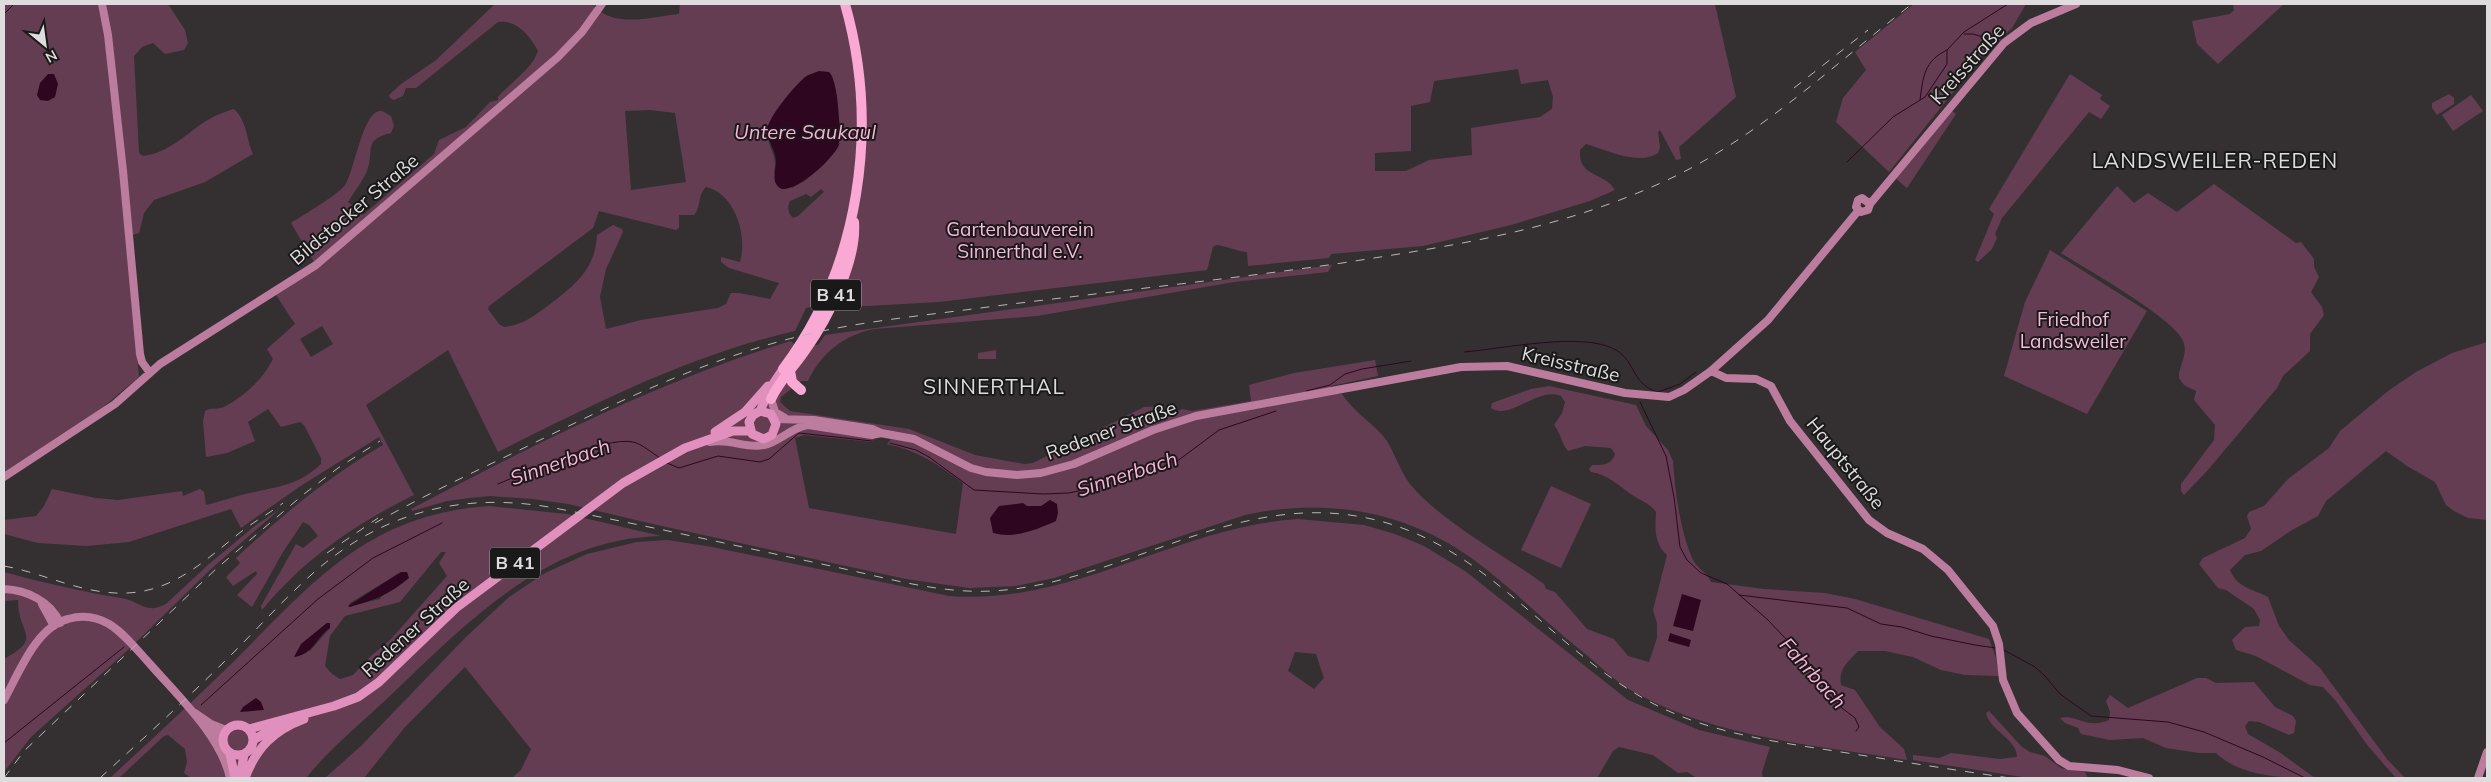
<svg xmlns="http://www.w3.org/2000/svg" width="2491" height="782" font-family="Mulish,sans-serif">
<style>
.green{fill:#653d52;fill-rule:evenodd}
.water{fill:#2e061f}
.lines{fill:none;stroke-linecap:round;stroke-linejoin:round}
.stream{stroke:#2e061f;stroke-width:1}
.secondary{stroke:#bc7c9e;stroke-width:8}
.primary{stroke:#e18fbc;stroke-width:9}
.highway{stroke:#f9a9d3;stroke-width:10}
.rail{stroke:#bbb7b9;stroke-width:1;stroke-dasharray:9 9;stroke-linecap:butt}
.labels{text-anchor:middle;stroke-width:4;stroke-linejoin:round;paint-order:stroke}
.shield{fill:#1a191a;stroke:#a4a2a3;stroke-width:1}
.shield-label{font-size:18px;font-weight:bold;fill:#dfdcde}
.street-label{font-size:19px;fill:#dfdcde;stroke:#1a191a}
.park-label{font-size:19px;fill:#f8b9da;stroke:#1a191a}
.water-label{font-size:20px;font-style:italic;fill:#fdb0d9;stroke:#1a191a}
.quarter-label{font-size:21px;letter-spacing:1px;fill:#dfdcde;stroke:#1a191a}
</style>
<rect width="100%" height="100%" fill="#343032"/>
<path class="green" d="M4 4H168L185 30 188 43 184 50 165 54 153 43 142 47 134 56 139 153 143 156C174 152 190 128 215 116 221 113 228 111 234 109 247 121 246 138 253 154L205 182 154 200 144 213 139 233 126 237 139 377 97 412 4 473Z
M495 4H596L594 7C618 28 650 17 679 14L680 4H1715L1736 97 1679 147 1681 159 1676 160 1660 130 1658 132 1660 148 1658 153C1639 166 1606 150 1586 144L1580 150C1578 178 1603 171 1615 190L1590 201 1511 225 1423 246 1331 254 1329 258 1248 266 1247 252C1235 251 1228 246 1216 245L1213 247 1207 270 939 302 867 306 820 305 806 308 795 331C690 355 594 404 498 452L448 350 366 405 414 495C355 524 304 559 262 610L261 606 296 544 303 548 318 536 309 525 303 522 283 552 252 607 237 595 257 574 256 571 233 586 226 577 240 563 236 558C282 515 328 477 383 445L379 437 299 487 241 528 231 509 129 542 87 546 38 543 4 534V520L36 516 44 506 52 489 96 498 118 500 182 491 183 496 200 489 204 492 206 505C222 501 238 495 255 492 284 485 298 485 321 464V458L304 425 300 422 281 427 268 409 248 422 255 441 227 453 206 457 203 421 205 411C212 407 218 410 224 407 245 396 263 379 273 359L267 349 295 324 272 289 314 262 291 223C303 215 338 195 345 185 354 174 363 109 381 111 384 111 388 115 391 116L394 126 391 133C362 140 375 150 367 171 362 182 354 192 348 202L363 215 434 154 439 140 466 127 490 102 498 100V97C510 83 533 68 538 51 530 36 516 19 498 22L416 88H406L403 96 394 100 390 98 389 95 401 84 435 61ZM1518 69 1521 84 1548 80 1553 97 1552 109 1540 117 1471 128 1472 155 1429 160 1406 171H1375V153L1411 151V106L1430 102 1434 81ZM832 75 840 124 839 145 806 180 792 188 774 173C778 154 768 149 767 132 767 122 790 90 798 84 807 79 822 78 832 75ZM650 110 675 113 686 182 631 190 625 111ZM706 187C735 193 748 236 740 262L721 257V262L729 268 779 283 770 299 739 293H731L726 304 718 308 641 320 606 329 600 297 606 269 623 232 622 229 613 225 597 235C595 270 575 285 549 305 534 316 523 325 504 327L499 324 488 309 489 306 593 228 599 211 676 230 679 228V215H694C702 206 697 195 706 187ZM821 189 824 192 798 216 793 218C788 214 787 206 790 201L806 194 811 197ZM322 326 333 344 311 357 300 339Z
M1914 4H2026L2012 28 1983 55 1889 172 1836 122 1843 98 1866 70 1855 52Z
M2233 4H2284L2218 64 2197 44 2192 21 2230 14 2234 10Z
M2070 74 2102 95 2100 99 2110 106 2101 119 2089 112 2002 218 1995 234 1997 238 1992 249 1978 262 1975 260 1994 214 1989 209Z
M2449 94 2454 98V104L2437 115 2432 108V103Z
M2471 95 2483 111 2453 131 2442 115Z
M1950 109 1956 114 1907 188 1895 178Z
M2214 184 2296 243 2301 242 2314 259V267L2319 277 2311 292 2322 307 2324 315 2310 334V351L2283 376 2277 388 2207 471 2184 495 2181 491V484L2214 440 2215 425 2194 400 2196 391 2184 385 2179 378C2178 366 2189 355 2183 341 2174 318 2086 269 2061 253L2117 186 2134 203 2148 193 2177 212Z
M2050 250 2147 311 2087 414 2004 376 2025 302Z
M1332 265 1328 272 1234 282 1037 316 874 329C844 335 821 353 808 381H801L781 397 780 402 790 411 909 429 975 455 1024 464 1033 463 1144 407 1164 406 1173 413 1182 409 1192 411 1251 401 1249 385 1294 373 1375 360 1378 376 1331 386 1332 393 1342 394C1354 413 1374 423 1387 441 1395 454 1400 471 1410 484 1440 521 1504 555 1544 584L1546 589 1555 592 1587 629 1614 639 1628 656 1649 662 1657 638V623L1653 610 1667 555C1654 543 1655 529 1656 512 1650 504 1644 502 1637 498 1621 488 1610 475 1591 472L1589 469 1592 465C1602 465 1611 466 1615 454L1611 448 1585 446 1568 451C1561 442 1561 434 1554 425L1562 413 1565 402 1561 396C1538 386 1510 421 1491 408L1492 403 1531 389 1549 386 1636 405 1646 426 1668 450 1673 461C1675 492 1680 529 1692 558 1697 569 1707 572 1711 582L1764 589 1825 593 1855 599 1989 639 1996 658 1999 676 1965 675 1941 670 1913 657 1885 651H1858C1848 662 1838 669 1841 685L1855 690 1880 727 1904 749 1907 760C1816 745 1717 738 1634 692 1614 681 1596 662 1578 648 1543 620 1511 587 1474 560 1408 511 1325 497 1245 515L1054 578 1016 586 969 588 906 579 653 524 568 504 533 499 490 496 469 498 447 501 412 511 411 509C534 445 657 381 791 341L794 344 818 345 825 335ZM804 435 872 442 874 438 866 436 891 439 887 444C917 450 939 465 963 483L956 534 809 508 795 438Z
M2487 342V520L2468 518 2454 511 2446 505 2435 482 2407 466 2386 451 2326 501 2318 516 2292 530 2261 551 2245 555 2230 570C2237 588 2253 589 2268 597L2279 626 2289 640 2320 668 2387 759 2405 778H2396L2368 746 2336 701 2323 687 2310 685 2256 656 2236 650 2232 640 2245 627 2259 626 2260 620 2254 609 2226 590 2218 588 2199 564 2203 558 2245 538 2251 529 2247 516 2249 512 2264 506 2288 479 2329 448 2340 431 2388 391 2416 372 2452 353Z
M996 350V359H978V353Z
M1551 486 1591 504 1561 568 1521 550Z
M489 506 567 514 661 536C548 538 470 620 393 693 364 721 331 747 306 778H191L184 773 187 762 185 749 168 735 164 736 119 778H110C149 742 188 706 226 669 309 588 362 515 489 506ZM441 552H446L439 563 447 576 391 639 371 656 353 675 340 679 332 674 325 666 330 636 345 616 400 602ZM401 572 380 599 349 606 350 603ZM327 623H330V628L310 651 301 644Z
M280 509 212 568 128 650 31 737 4 772V659C44 637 18 635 18 600L4 601V572C44 583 84 592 126 599 134 601 143 608 151 608 156 609 161 606 166 604L209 564 256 525Z
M1298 519 1364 525 1395 534 1424 546 1465 571 1628 700 1699 730 1770 747 1762 772 1763 778H1697L1687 772 1678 773 1653 755 1619 747 1613 751 1597 778H512L521 770 531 749 465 667 405 727 364 778H325L361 746 465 638 509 597 545 573 587 554 637 542 668 540 712 547 949 596C1073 606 1177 527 1298 519ZM1295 652 1316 654 1324 678 1314 689 1288 671Z
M2197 678H2206L2216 683 2254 682 2275 707 2293 716 2296 721 2294 733 2289 735 2259 722 2249 721 2245 726 2248 734 2279 752 2315 778C2282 778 2242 777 2216 753H2199L2166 748 2143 738 2110 740 2081 734 2078 728 2065 723 2060 718C2077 714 2086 730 2109 720L2110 712 2106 701 2110 695 2128 708Z
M1989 711 2022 747 2030 752 2045 756 2061 768 2085 772 2088 778H2029L1913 760V755L1939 758 1951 753 2000 759 2017 757C2017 739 1990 731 1986 713Z"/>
<path class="water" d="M819 71 829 72C839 82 840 130 839 145 832 160 799 190 782 189 770 183 776 172 776 161 776 151 768 142 767 131 767 118 795 86 805 77 809 74 815 73 819 71Z
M48 74H54L58 84 55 97 48 101 40 100 37 95 40 83Z
M1050 500 1057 504 1058 513 1056 521C1035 530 1015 539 993 533L990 518 999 506 1023 503 1027 506H1041Z
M401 572H407L409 578C387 596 376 599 350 607L348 606Z
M1682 594 1701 600 1693 631 1673 626Z
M327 623H330V628C316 637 313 655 294 657L301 644Z
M1670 633 1691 640 1689 647 1668 641Z
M256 698 261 702 264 710 240 712 243 707Z"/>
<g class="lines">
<path class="stream" d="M4 14 14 4
M1964 34H1973L1993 40
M1920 100C1923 77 1924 61 1947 50
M1847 162 1893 117 1925 97 1947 64V50L1964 32 2008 4
M1464 352C1502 349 1584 331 1616 350 1636 362 1632 385 1658 392L1680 384 1696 372
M1306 391 1330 385 1345 374 1362 369 1411 361
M1640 402 1666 456 1674 497 1680 547 1687 560 1701 573 1727 584 1768 620 1820 675 1825 690 1838 705 1855 718 1859 727 1856 731
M890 443 916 450 929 457 974 490 1043 494 1069 493 1092 488 1161 462H1176L1219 430 1276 411
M667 463 679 468 718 456 760 462 769 459 799 433 872 441
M498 484C527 472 605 436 633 442 642 444 652 453 660 458
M1739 595 1847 608 1881 624 1902 627 1931 636 1975 645 1996 648
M2002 649 2035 667 2045 676 2060 694 2091 716 2168 722 2204 732 2263 757 2305 778
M201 705 318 599 373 558 442 523
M4 743 124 647"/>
<path class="secondary" d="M102 4 108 35 123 171 140 354 142 362 150 373
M1870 204 1862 198 1858 200 1856 207 1861 212 1868 210 1870 204 2004 43 2031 23 2076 4
M1711 371 1726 378 1756 379 1771 386 1790 421 1869 520 1887 533 1923 549 1948 570 1993 626 1999 644 2003 680 2017 713 2059 760 2069 766 2118 770 2149 778
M771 399 775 412 785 418
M775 419 814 420 872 429 881 433 914 439 971 468 986 472 1017 475 1041 473 1074 464 1153 430 1196 416 1461 367 1507 366 1625 393 1669 397 1684 390 1711 371 1768 320 1858 211
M802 424 872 435 881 433
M710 442C730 438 746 449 764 445 779 442 789 429 807 425
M4 477 115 404 160 364 316 265 558 57 582 32 602 4
M4 589C26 590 51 601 60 623
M42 604 54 626
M4 700C19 673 36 627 68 619 82 615 97 617 109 624 125 634 137 650 150 664 177 695 221 736 230 778
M195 713 211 724 226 730
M207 725 222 740
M2478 778 2487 752"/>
<path class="primary" d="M760 411 771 414 776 424 772 435 764 439 752 434 749 422 753 415 760 411 771 387 783 369
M715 432 745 412 768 386
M223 740a15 15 0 1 1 30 0a15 15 0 1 1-30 0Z
M249 729 334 706 358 697 379 682 456 608 623 483 685 448 733 431H749
M253 740 279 726
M230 754 235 778
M240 778 244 754
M245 778C256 748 274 730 304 719"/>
<path class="highway" d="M783 369C860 267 880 127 845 4
M790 371 792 382 801 390
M771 399C779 381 795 366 806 349 828 318 857 261 854 222"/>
<path class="rail" d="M1794 88 1868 30
M375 523C425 495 478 470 530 445 627 397 725 350 832 329 883 319 936 314 988 307 1106 292 1224 280 1342 263 1457 245 1555 231 1663 182 1757 139 1831 67 1912 4
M327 553 378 518
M4 566C38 572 70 588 104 592 165 600 198 566 242 531 255 521 270 513 283 503
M4 778 24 751 216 569 304 494 338 468 380 441
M100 778C145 737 190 696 233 653 259 627 283 600 311 575 380 513 459 492 549 507 644 525 737 546 831 566 883 577 939 594 992 591 1120 584 1231 492 1362 517 1486 540 1548 649 1654 704 1712 734 1778 742 1841 752 1898 761 1954 770 2010 778"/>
</g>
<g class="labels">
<g class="shield">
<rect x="811" y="279.5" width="50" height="31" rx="4"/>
<rect x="490" y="547.5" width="50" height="31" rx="4"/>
</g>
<g class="shield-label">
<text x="836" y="301">B 41</text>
<text x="515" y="569">B 41</text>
</g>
<g class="street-label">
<text transform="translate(1967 64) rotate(-48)" y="7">Kreisstraße</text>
<text transform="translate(354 209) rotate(-40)" y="7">Bildstocker Straße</text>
<text transform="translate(1571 364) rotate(13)" y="7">Kreisstraße</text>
<text transform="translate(1111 430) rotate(-20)" y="7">Redener Straße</text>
<text transform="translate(1846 463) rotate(51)" y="7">Hauptstraße</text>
<text transform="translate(415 627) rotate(-42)" y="7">Redener Straße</text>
</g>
<g class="park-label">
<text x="1020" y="236">Gartenbauverein<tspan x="1020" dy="22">Sinnerthal e.V.</tspan></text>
<text x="2073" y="326">Friedhof<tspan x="2073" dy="22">Landsweiler</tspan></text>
</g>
<g class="water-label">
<text x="805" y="139">Untere Saukaul</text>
<text transform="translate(560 462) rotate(-19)" y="7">Sinnerbach</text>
<text transform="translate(1127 474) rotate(-18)" y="7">Sinnerbach</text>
<text transform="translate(1813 673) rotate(48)" y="7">Fahrbach</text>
</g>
<g class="quarter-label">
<text x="2215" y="168">LANDSWEILER-REDEN</text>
<text x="994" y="394">SINNERTHAL</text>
</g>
</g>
<rect width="2491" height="782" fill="none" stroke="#dfdcde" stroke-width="10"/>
<g transform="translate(45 45) rotate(151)" stroke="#1a191a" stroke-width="4" paint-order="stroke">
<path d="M0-4L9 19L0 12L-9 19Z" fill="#dfdcde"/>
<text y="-8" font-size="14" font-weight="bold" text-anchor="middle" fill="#dfdcde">N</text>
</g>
</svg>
